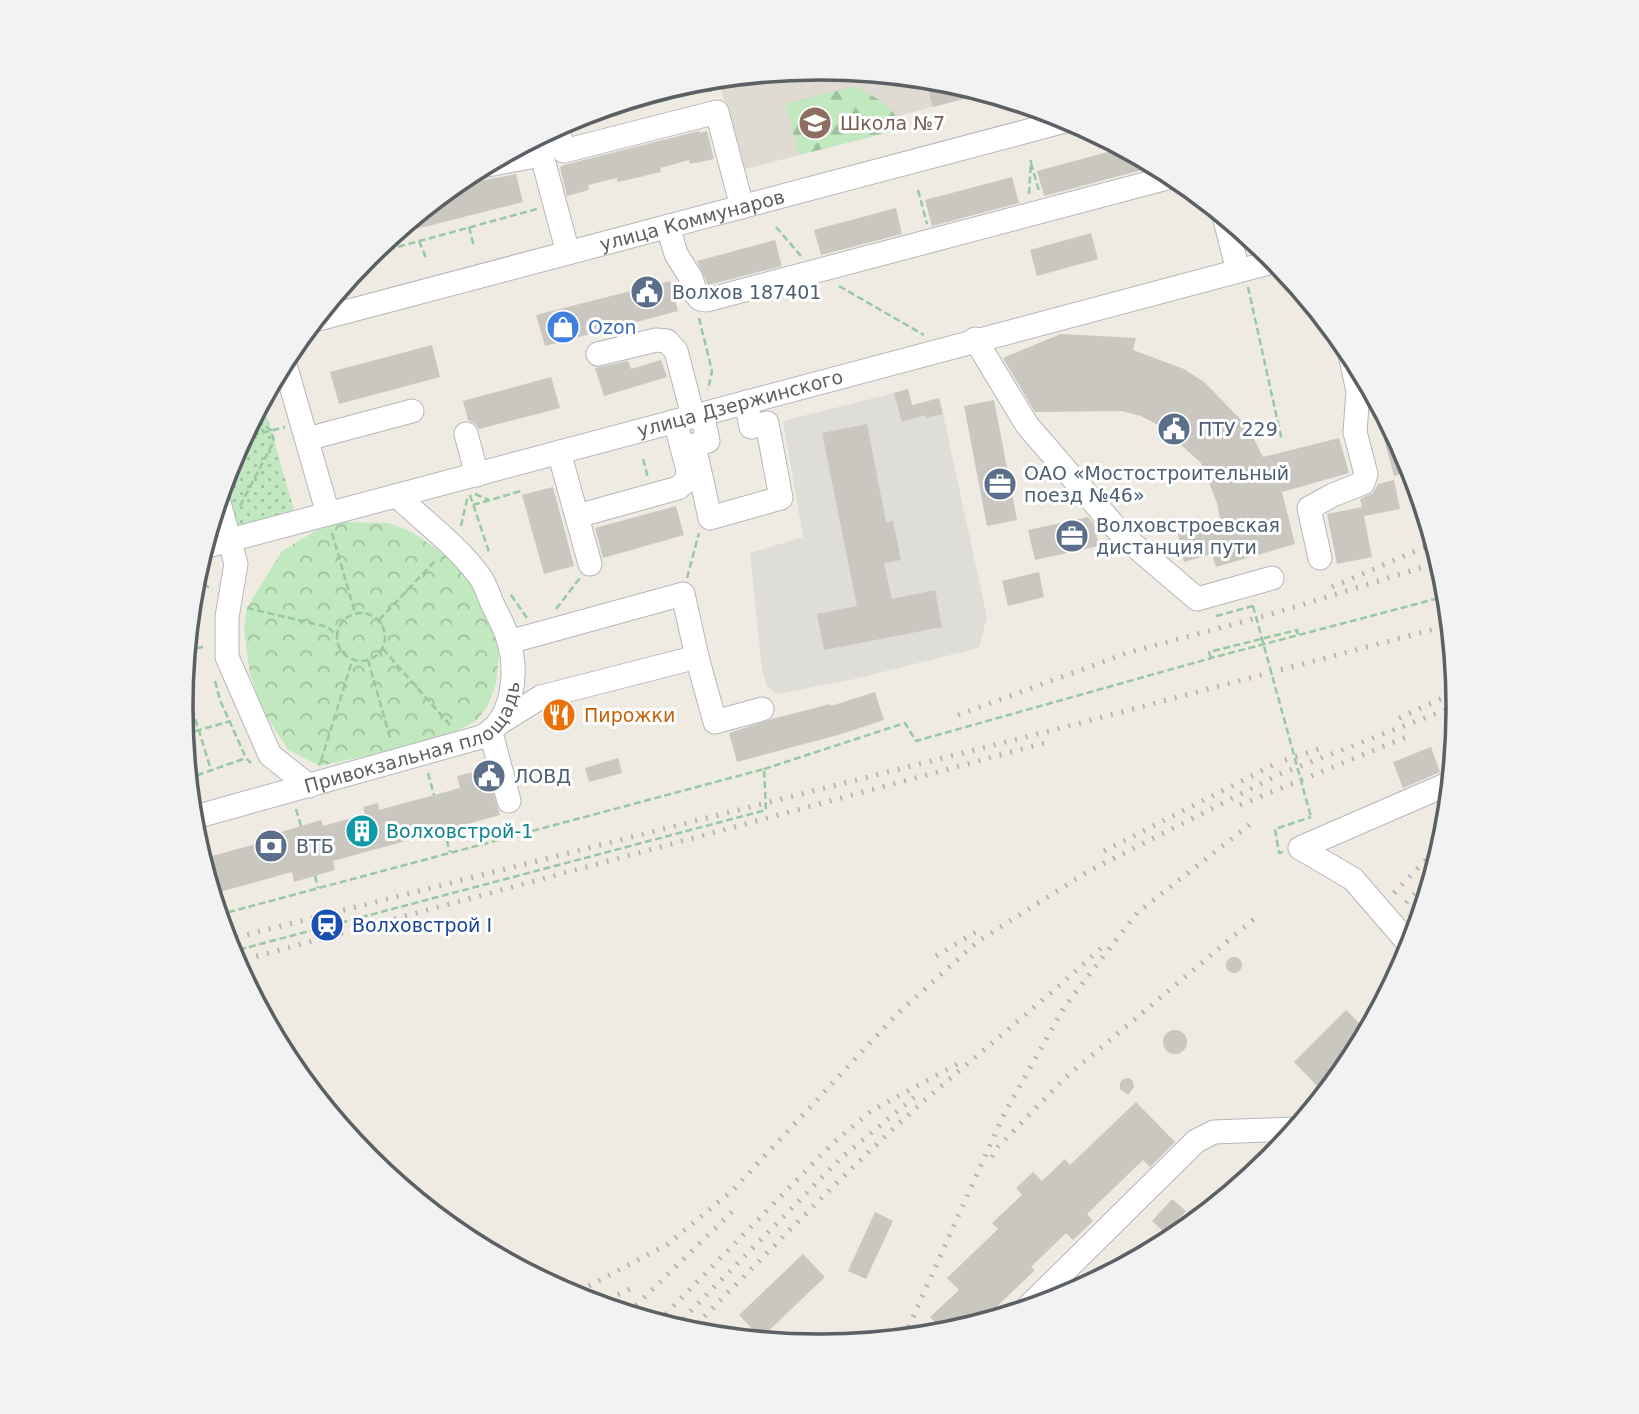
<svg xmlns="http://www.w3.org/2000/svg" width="1639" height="1414" font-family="'DejaVu Sans',sans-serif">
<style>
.industrial{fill:#dfddd8}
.education{fill:#dfdad2}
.grass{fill:url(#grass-dots)}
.forest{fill:url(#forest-firs)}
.park{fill:url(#park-crowns)}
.building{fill:#cac6c0}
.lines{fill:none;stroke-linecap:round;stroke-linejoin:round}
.minor-casing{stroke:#b4b7bb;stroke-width:25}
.path{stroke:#97c9a2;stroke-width:2.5;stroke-dasharray:7 3.5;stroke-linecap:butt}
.minor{stroke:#fff;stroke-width:23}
.rail{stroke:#b4b5b6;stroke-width:5;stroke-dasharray:2 9;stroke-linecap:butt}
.path-bridge{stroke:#97c9a2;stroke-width:2.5;stroke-dasharray:7 3.5;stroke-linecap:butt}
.labels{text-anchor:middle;stroke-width:6;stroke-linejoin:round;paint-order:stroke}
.education-label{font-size:19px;fill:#785e54;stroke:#fff;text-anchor:start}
.street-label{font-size:19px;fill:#5b6065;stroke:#fff}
.service-label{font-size:19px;fill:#4e5e75;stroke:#fff;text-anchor:start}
.shop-label{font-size:19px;fill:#366cbe;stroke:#fff;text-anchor:start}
.food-label{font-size:19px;fill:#c56008;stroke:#fff;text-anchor:start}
.culture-label{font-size:19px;fill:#0d838f;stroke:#fff;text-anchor:start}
.transit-label{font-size:19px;fill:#164399;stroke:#fff;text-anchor:start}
.rim{fill:none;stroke:#5b6065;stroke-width:3.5}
</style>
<defs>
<pattern id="grass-dots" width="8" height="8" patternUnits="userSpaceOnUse" patternTransform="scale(1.75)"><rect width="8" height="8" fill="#c1e8be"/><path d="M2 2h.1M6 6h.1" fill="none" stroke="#a0bf9e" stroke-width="1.8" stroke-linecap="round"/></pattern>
<pattern id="forest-firs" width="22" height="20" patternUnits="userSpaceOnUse" patternTransform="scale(1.75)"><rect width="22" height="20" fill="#c1e8be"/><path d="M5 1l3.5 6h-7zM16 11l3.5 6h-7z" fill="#a0bf9e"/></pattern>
<pattern id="park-crowns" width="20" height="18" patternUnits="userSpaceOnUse" patternTransform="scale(1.75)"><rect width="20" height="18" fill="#c1e8be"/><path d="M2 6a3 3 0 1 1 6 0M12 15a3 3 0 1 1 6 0" fill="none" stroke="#a0bf9e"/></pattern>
</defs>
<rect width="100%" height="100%" fill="#efebe3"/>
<path class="industrial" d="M894 393 899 408 943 414 987 617 979 648 855 679 777 694 767 687 762 669 750 553 803 537 783 421Z"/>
<path class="education" d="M820 68 945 81 986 93 898 116 901 129 742 170 718 78Z"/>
<path class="grass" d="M695 80H705L708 91 552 129 575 117Z
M271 386 273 393 264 406 294 510 238 526 226 488 233 484 228 468Z"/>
<path class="forest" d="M855 86C875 98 895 105 901 129L799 155 785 104Z"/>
<path class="park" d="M346 522 388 523 412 532 443 553 464 574 486 612 499 651 496 684 487 707 476 721 456 731 393 750 320 766 288 750 262 709 250 674 244 630 247 608 282 551 317 530Z"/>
<path class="building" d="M925 79 945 81 986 93 933 107Z
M699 131 700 133 707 131 714 159 690 164 689 160 660 168 661 172 618 182 617 178 588 185 589 190 567 196 560 167 564 165Z
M1123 148 1157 166 1044 196 1037 171Z
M516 174 523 202 392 235 452 186Z
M1012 177 1019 203 932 226 925 200Z
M896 208 902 234 821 255 814 230Z
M1091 233 1098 259 1037 276 1030 250Z
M775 240 782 266 708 285 697 261Z
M670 281 678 311 545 346 536 315Z
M1061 334 1136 338 1133 350 1184 369 1204 382 1248 427 1263 457 1339 438 1349 473 1282 492 1295 544 1216 567 1212 554 1184 562 1177 530 1220 519 1217 503 1201 463 1160 426 1141 416 1122 411 1035 412 1003 358Z
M432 345 440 377 339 404 330 372Z
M661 360 667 377 604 396 595 368 628 361 631 369Z
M551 377 560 408 479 429 475 424 468 420 463 401Z
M908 389 912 405 939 398 943 414 926 418 925 415 902 422 894 393Z
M994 400 1017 520 987 526 964 406Z
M1382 411 1410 463 1412 471 1394 476 1377 413Z
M867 424 886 522 893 521 901 560 884 563 892 599 935 590 942 627 824 650 817 614 857 606 822 433Z
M1394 480 1400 509 1364 516 1372 557 1337 564 1327 514 1362 507 1360 499 1373 493 1378 484Z
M553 487 574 566 544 574 522 495Z
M676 506 684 535 603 558 595 528Z
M1088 517 1094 524 1099 546 1035 560 1028 530Z
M1039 572 1044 597 1008 606 1002 581Z
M875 692 884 720 838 735 737 762 729 733 772 719 830 704 831 706Z
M1431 747 1440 772 1403 788 1393 762Z
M618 758 622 773 589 782 585 768Z
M486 769 500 815 333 861 335 870 294 882 292 872 212 894 201 859 282 837 281 832 321 820 323 826 365 814 363 807 378 803 379 810 460 788 457 776Z
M1226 965a8 8 0 1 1 16 0a8 8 0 1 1-16 0Z
M1346 1010 1367 1031 1360 1044 1317 1086 1294 1062Z
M1163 1042a12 12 0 1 1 24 0a12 12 0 1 1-24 0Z
M1129 1078 1133 1081 1134 1087 1128 1095 1120 1089V1083L1123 1079Z
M1136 1102 1175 1142 1150 1167 1143 1160 1087 1214 1093 1221 1073 1240 1066 1233 1031 1267 1035 1270 986 1317 981 1312 965 1327 945 1333 930 1317 959 1290 947 1278 998 1229 992 1223 1022 1195 1016 1188 1033 1172 1042 1181 1065 1159 1070 1165Z
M1172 1199 1186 1211 1166 1234 1152 1221Z
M875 1212 893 1221 866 1279 848 1271Z
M803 1254 825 1277 761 1338 739 1315Z"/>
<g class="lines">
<defs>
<g id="minor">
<path d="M558 130 564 151 717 112 742 207"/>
<path d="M537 137 568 253"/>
<path d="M482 166 541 155"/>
<path d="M1224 216 1238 271"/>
<path d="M668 226 676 254 691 278 696 294 700 299 707 300 1175 176"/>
<path id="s1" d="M315 320 1069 120"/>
<path d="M975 339 1027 425 1122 535 1197 599 1272 578"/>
<path d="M598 354 656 340 667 341 676 351 693 416"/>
<path d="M284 361 328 514"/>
<path d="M702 414 708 441 694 445 710 518 781 498 767 423 751 427 746 402"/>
<path d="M466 434 477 475"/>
<path d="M307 439 412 411"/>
<path d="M559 452 590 564"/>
<path d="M218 499 236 564 227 617V657L270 755 309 786"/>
<path d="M577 516 678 488 686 481 688 470 675 421"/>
<path id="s2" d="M204 547C561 451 918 355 1276 261"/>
<path d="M1320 558 1309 508 1333 495 1363 483 1366 474 1355 432 1358 391 1349 350"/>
<path d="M697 657 715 722 762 709"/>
<path d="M499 723 541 697 697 657 683 594 509 642"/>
<path d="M491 733 509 801"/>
<path id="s3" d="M192 818 481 737C513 722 518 674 509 642 506 629 498 616 492 603 488 594 485 582 478 574 456 545 424 521 397 496"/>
<path d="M1411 946 1353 879 1300 848 1450 783"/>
<path d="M1027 1308 1196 1141 1214 1132 1295 1129"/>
</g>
</defs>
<use href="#minor" class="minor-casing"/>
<path class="path" d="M706 79 711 92
M1031 163 1039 191
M918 190 927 224
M1029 194 1031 160
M469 227 474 247
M776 227 801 256
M419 241 426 258
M368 255 537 209
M839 286 924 335
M1248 287 1282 441
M699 318 712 371 708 390
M242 438 285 427
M643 459 648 478
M475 494 489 500
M470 495 490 555
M473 505 521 491
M240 506 274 441 271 430 253 418
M461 526 468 495
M332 533 355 613
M195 577 212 590
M687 578 699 533
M511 595 527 618
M247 608 328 627 336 635
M556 609 580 578
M337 637a24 24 0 1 1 48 0a24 24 0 1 1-48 0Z
M1216 616 1253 606
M379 620 437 559
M383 649 450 725
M186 651 206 646
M1211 658 1209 652 1297 630 1298 635
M368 660 391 741
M183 679 211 770
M215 681 220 700 246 758 251 763
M183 725 198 775
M185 734 231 721
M321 761 352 661
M764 769 905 723 916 741 1215 657 1447 596
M428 773 434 795
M188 781 198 775 246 758
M296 809 301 826
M444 830 450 852
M1283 852 1279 853 1275 829 1311 817
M315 876 318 888
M218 915 764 769 766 810 230 952"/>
<use href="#minor" class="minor"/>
<path class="rail" d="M1332 587 1434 543
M958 715 1127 653 1275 613 1440 562
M1399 718 1447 696
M1285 760 1322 748
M1240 805 1409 736
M1104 851 1277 763
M1394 893 1443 842
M1406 903 1433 875
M226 940 1065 727 1450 625
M936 956 981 929
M235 962 1052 741
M992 1157 998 1147 1066 1077 1254 919
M568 1293 585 1288 668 1244 734 1189 896 1015 977 942 1087 872 1280 774 1458 705
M598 1304 632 1288
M628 1313 735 1209
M658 1322 833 1143 871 1111 959 1063
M675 1327 841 1158 917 1095
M689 1332C767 1254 843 1173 925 1100 984 1049 1045 1000 1102 947
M904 1337 1004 1114 1065 1006 1137 913 1253 822"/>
<path class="path-bridge" d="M1253 606 1311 817"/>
</g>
<defs>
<symbol id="school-disc" viewBox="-11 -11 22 22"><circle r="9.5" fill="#8d6e63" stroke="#fff"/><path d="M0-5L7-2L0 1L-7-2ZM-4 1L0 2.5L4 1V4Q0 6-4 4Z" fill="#fff"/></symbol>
<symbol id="civic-disc" viewBox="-11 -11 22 22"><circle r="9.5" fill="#5c6f8a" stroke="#fff"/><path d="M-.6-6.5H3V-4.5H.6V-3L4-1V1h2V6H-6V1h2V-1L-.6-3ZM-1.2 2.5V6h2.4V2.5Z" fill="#fff"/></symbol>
<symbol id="shop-disc" viewBox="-11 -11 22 22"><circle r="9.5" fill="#3f7fe0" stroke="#fff"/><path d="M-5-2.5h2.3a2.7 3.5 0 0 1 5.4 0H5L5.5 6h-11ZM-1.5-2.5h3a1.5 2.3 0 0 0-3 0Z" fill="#fff"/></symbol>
<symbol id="office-disc" viewBox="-11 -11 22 22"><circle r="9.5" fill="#5c6f8a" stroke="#fff"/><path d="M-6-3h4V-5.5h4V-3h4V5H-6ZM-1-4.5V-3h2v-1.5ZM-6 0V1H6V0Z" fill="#fff"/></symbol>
<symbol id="restaurant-disc" viewBox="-11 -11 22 22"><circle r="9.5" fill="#e8710a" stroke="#fff"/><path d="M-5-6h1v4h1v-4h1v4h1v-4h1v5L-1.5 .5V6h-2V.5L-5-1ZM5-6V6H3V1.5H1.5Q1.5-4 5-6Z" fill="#fff"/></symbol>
<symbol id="building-disc" viewBox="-11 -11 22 22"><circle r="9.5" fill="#0f9aa8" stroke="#fff"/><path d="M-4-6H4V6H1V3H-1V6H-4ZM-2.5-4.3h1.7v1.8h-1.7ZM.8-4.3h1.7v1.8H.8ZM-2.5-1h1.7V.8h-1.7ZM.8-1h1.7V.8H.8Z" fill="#fff"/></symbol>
<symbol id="bank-disc" viewBox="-11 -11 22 22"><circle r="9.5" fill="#5c6f8a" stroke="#fff"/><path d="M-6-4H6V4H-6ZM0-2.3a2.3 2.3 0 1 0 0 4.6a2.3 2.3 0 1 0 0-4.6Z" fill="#fff"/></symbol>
<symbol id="station-disc" viewBox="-11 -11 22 22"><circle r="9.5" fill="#1a4fb4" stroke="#fff"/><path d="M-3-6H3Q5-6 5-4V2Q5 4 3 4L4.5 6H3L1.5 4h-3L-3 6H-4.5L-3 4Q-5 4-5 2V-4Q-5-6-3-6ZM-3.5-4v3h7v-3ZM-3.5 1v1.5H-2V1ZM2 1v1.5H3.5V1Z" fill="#fff"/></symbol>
</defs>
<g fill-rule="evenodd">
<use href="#school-disc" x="796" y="104" width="38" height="38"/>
<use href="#civic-disc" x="628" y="273" width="38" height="38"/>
<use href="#shop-disc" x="544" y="308" width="38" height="38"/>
<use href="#civic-disc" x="1155" y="410" width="38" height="38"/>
<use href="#office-disc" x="981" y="465" width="38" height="38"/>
<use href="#office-disc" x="1053" y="517" width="38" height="38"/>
<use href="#restaurant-disc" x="540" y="696" width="38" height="38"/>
<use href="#civic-disc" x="470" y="757" width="38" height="38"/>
<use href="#building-disc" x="343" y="812" width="38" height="38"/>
<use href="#bank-disc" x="252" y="827" width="38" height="38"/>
<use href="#station-disc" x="308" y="906" width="38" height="38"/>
</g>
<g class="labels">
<g class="education-label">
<text x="840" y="130">Школа №7</text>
</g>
<g class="street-label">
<text dy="7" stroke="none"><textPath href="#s1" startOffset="390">улица Коммунаров</textPath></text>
<text dy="7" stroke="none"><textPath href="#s2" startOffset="555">улица Дзержинского</textPath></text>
<text dy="7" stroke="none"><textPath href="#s3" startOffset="242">Привокзальная площадь</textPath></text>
</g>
<g class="service-label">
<text x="672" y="299">Волхов 187401</text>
<text x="1198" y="436">ПТУ 229</text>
<text x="1024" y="480">ОАО «Мостостроительный<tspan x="1024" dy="22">поезд №46»</tspan></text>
<text x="1096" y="532">Волховстроевская<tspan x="1096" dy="22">дистанция пути</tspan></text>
<text x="514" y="783">ЛОВД</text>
<text x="296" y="853">ВТБ</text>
</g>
<g class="shop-label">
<text x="588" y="334">Ozon</text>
</g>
<g class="food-label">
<text x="584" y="722">Пирожки</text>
</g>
<g class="culture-label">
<text x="386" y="838">Волховстрой-1</text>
</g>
<g class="transit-label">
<text x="352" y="932">Волховстрой I</text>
</g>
</g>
<path d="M0 0H1639V1414H0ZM819 80H820A626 626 0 0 1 1446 706V708A626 626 0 0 1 820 1334H819A626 626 0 0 1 193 708V706A626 626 0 0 1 819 80Z" fill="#f2f2f3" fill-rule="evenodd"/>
<path class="rim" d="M819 80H820A626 626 0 0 1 1446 706V708A626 626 0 0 1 820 1334H819A626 626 0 0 1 193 708V706A626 626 0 0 1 819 80Z"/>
</svg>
